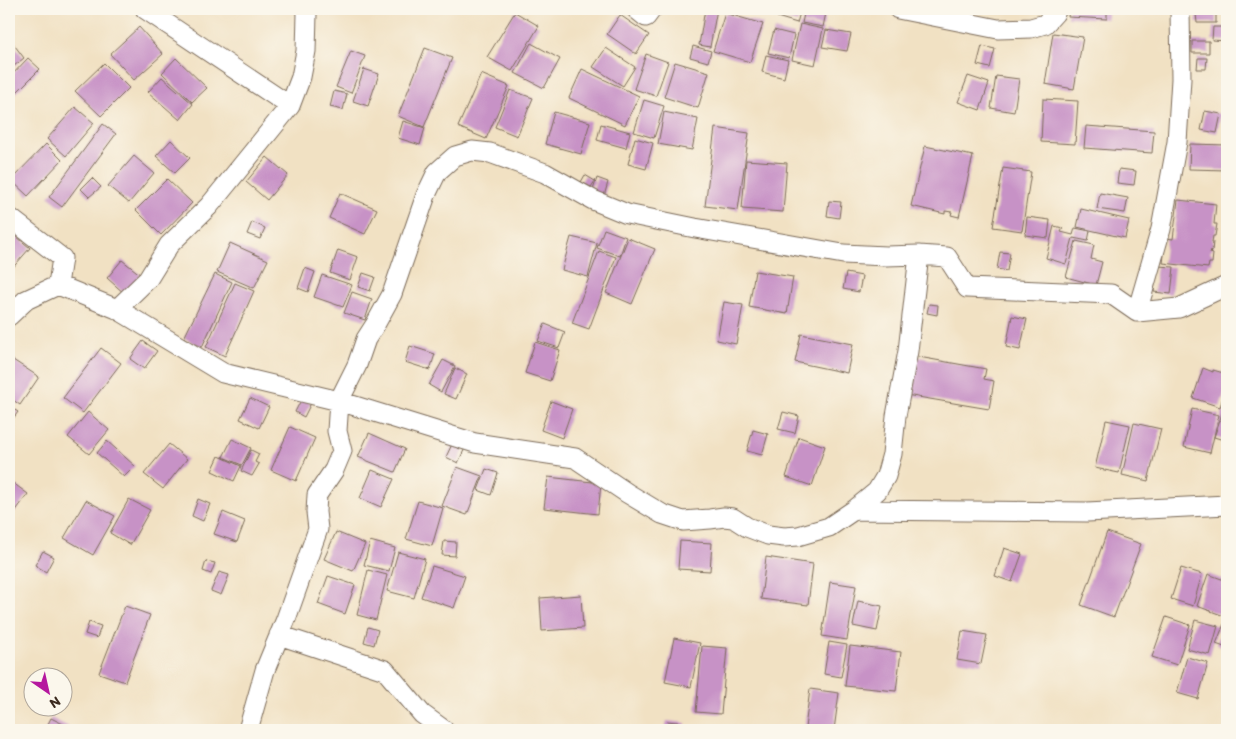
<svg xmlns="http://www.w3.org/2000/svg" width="1236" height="739" font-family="Itim,sans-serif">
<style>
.building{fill:#c792c6}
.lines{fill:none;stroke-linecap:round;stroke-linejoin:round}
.street-casing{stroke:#7b6a58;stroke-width:21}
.street{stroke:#fff;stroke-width:19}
</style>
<rect width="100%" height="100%" fill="#fbf7ec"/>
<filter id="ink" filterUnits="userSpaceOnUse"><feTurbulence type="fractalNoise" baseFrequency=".02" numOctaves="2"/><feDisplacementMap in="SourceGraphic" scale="10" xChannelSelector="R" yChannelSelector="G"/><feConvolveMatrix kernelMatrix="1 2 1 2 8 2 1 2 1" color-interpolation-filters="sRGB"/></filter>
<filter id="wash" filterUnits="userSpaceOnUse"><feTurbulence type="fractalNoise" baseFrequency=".0096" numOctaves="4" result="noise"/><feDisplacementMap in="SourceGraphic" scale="20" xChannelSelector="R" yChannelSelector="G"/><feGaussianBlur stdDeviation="1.12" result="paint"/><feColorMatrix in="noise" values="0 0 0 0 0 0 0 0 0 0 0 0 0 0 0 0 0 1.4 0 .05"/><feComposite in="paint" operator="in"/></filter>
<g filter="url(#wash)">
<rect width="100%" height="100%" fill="#f1e1c3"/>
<g id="blocks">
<path class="building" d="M705 9H717L710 47 699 45Z
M779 9H801L797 23 777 17Z
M805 9 826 13 823 27 802 23Z
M1069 9H1107V19L1068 17Z
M515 12 539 26 512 71 487 57Z
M725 13 763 24 750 62 713 51Z
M1216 13V23H1197L1196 14Z
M620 15 649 35 636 54 607 34Z
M800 24 823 29 815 65 792 60Z
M139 27 163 54 134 80 110 54Z
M1213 27H1227V41L1212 40Z
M774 30 794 35 789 58 768 53Z
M826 30 851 34 847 51 822 47Z
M1053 33 1083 37 1074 89 1045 84Z
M9 38 24 58 9 70Z
M1192 41H1209V53H1192Z
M531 43 560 59 544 88 515 73Z
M693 46 711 51 708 62 690 57Z
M982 46 995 49 990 68 977 65Z
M425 48 452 58 424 127 398 116Z
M606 48 635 67 623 86 593 67Z
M351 51 365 56 351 93 336 87Z
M646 54 668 62 656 96 634 89Z
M766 55 788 60 784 78 762 72Z
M28 58 40 69 13 96 9 91V78Z
M176 58 207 88 192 102 162 73Z
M1198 58H1207L1206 69H1197Z
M675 62 709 72 698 108 664 97Z
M104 63 129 88 101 116 75 91Z
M364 69 379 74 368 106 353 101Z
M582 69 639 96 625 125 569 98Z
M481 74 509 86 486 139 458 127Z
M968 76 989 83 980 110 958 102Z
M996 76 1019 79 1014 112 991 108Z
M162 77 193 104 180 120 148 92Z
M510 90 533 98 517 136 495 127Z
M334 91 347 94 343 110 330 107Z
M1043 99 1078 101 1075 144 1041 142Z
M644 100 664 106 654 138 634 132Z
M75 107 94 123 66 156 47 139Z
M1205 111 1221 114 1217 133 1201 130Z
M554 112 590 122 581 154 545 144Z
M664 112 698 119 692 150 658 144Z
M403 121 425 128 420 145 398 138Z
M103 124 116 134 62 207 49 197Z
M601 124 630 132 626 148 597 140Z
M1086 126 1154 131 1152 153 1084 148Z
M715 128 749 133 738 210 705 206Z
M635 138 653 143 646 169 628 164Z
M171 140 190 158 175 173 156 156Z
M46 144 62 160 28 196 11 180Z
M1190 144 1227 145V170L1189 169Z
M925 146 973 156 959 217 951 215 952 212 945 211V214L911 206Z
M134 156 154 173 129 203 108 186Z
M267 157 288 175 267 200 246 182Z
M746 160 787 163 783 212 742 209Z
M1003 168 1031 172 1022 231 993 227Z
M1119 169 1136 171 1134 185 1117 183Z
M585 175 595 181 591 187 581 182Z
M92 178 101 187 89 197 81 189Z
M597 178 608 182 603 200 591 196Z
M167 179 192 203 161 235 136 210Z
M340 193 377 209 365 234 329 218Z
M1100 193 1128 198 1125 213 1097 209Z
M1178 200 1216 204 1214 224H1217L1215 236H1213L1212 242H1213L1212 251 1211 250 1210 253 1213 254 1212 263H1209L1208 268 1163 263 1166 238 1173 239Z
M829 201 841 202 839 218 827 216Z
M1081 209 1129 220 1125 238 1077 227Z
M1027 217 1050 220 1048 238 1025 235Z
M252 222 265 228 260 239 247 234Z
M1054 226 1063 228 1061 232 1073 235 1075 228 1090 231 1088 241 1073 238 1066 264 1046 258Z
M604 229 626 237 620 256 597 248Z
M9 230 30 248 9 272Z
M571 237 597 243 588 277 562 270Z
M628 238 655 249 632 304 606 293Z
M1076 241 1094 245 1091 259 1102 262 1096 285 1066 277Z
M230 243 268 260 254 288 217 272Z
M338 250 358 257 350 280 330 273Z
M599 251 616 257 589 329 572 323Z
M1000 252 1010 253 1007 271 997 269Z
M122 260 141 275 125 294 107 278Z
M1157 266 1174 267 1171 294 1154 292Z
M305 268 315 272 308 292 298 288Z
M755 271 793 277 787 314 749 307Z
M363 273 375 277 370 291 358 287Z
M846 273 862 276 859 292 843 289Z
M215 274 232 282 202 347 184 338Z
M322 275 352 285 343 307 314 297Z
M235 283 254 291 225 356 206 347Z
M352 292 372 299 365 320 344 313Z
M724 302 743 305 736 344 717 340Z
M929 304 938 305 937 315 927 313Z
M1012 316 1027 319 1020 350 1006 347Z
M545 324 565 332 559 348 538 341Z
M801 334 853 344 847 373 795 362Z
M143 341 157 351 144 369 130 359Z
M535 342 560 350 550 381 525 373Z
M410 346 435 354 430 370 405 362Z
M101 348 121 363 83 413 63 398Z
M913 356 986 369 984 379 994 381 989 409 906 395Z
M13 360 39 377 20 405 9 397V367Z
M443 360 455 366 441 392 429 385Z
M455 368 467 374 456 399 444 394Z
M1203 368 1213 372V370L1227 374V385L1220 407 1193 398Z
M250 398 269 407 259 428 240 419Z
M302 398 311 403 304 417 295 412Z
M551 401 572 409 562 438 541 430Z
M9 406 18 412 9 424Z
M1192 409 1219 415 1210 453 1184 447Z
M1223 411 1227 413V441L1214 437Z
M88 412 109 430 89 454 68 437Z
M783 412 799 416 795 433 778 429Z
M1106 420 1130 425 1119 473 1095 468Z
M1134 423 1161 429 1148 481 1122 475Z
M290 427 315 438 296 481 271 470Z
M753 430 768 434 762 455 747 451Z
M369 433 405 449 395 472 358 457Z
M799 437 825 446 812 486 786 477Z
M232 439 251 448 242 465 223 457Z
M107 441 135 466 124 477 97 453Z
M453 442 465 448 458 463 446 457Z
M169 444 187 459 163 489 144 474Z
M251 450 259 454 255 462 259 464 252 476 241 471Z
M219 456 241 466 234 481 212 471Z
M457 467 482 476 467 515 442 506Z
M486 469 498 473 491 495 478 490Z
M372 470 394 479 381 507 360 498Z
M548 477 601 483 598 514 544 508Z
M9 480 28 494 9 520Z
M129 499 150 510 130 545 110 533Z
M198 499 210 504 203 521 192 516Z
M86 500 115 516 93 555 64 538Z
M418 501 443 508 432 546 406 539Z
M223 512 245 521 237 542 214 534Z
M336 532 365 544 353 571 324 559Z
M1107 532 1141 544 1114 617 1081 605Z
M370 541 395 548 389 571 364 565Z
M444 541 456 542 455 556 442 555Z
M680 541 712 543 710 571 678 569Z
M1004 548 1022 554 1012 582 995 576Z
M43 551 54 557 46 572 35 565Z
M398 552 425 559 414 598 387 591Z
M766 557 813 564 808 605 761 599Z
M206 561 215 563 211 574 203 571Z
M432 566 465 576 454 608 421 597Z
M1181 568 1202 574 1193 606 1171 599Z
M368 570 387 575 376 620 357 615Z
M219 572 229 575 221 595 211 591Z
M1208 574 1227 581V617L1197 606Z
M328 576 355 585 345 614 318 604Z
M830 582 856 586 847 640 822 636Z
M581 595 583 628 542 631 540 598Z
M858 601 882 606 877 631 853 626Z
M125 606 150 615 125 682 99 673Z
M1166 617 1190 625 1177 665 1152 657Z
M1195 620 1218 626 1210 655 1187 649Z
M89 622 101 626 97 638 85 634Z
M1224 624 1227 626V648L1216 644Z
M368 627 378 630 374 645 364 642Z
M962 631 987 635 981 664 957 660Z
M674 638 700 643 691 687 665 682Z
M829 642 847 645 841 677 824 674Z
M702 646 727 648 721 714 696 712Z
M850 646 901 652 896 691 845 686Z
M1187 657 1208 663 1198 699 1177 693Z
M810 689 839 693 834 730H820L805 728Z
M51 718 75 730H45Z
M667 721 686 723 685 730H665Z"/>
</g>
</g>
<g filter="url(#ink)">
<use href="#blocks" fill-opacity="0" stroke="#7b6a58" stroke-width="1"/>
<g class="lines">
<defs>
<path id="street" d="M145 9 290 106
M636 9 646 17 652 9
M898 9 998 29 1031 28 1045 24 1055 13 1057 9
M9 217 62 258 58 285
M117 309 223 373 339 401 475 443 575 458 627 493 662 514 683 521 710 519 724 517 733 518 747 527 768 535 784 537 798 536 829 527 854 510 877 491 886 476 892 454 896 416 908 351 919 255
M1137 312 1161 229 1177 142 1181 79 1180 9
M9 316 26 300 58 285 117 309 148 279 169 245 209 206 290 106 301 77 306 51 307 14 306 9
M854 510 1087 512 1227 505
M279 635 385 670 422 714 444 730
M248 730 265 670 286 619 318 529 316 512 317 495 334 470 342 451 337 431 339 401 357 365 366 339 375 325 392 294 426 195 437 172 455 156 472 151 490 153 545 173 593 200 627 214 695 228 843 254 886 256 919 255 947 257 967 288 1111 294 1137 312 1179 308 1224 287 1227 288"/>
</defs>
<use href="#street" class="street-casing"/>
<use href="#street" class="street"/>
</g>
</g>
<rect width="1236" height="739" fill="none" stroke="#fbf7ec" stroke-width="30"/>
<g transform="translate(48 692) rotate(146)"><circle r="24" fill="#fbf7ec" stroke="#aea59a"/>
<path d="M0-4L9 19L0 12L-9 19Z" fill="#b5179e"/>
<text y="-8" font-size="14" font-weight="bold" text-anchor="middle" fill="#3b2a1e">N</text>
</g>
</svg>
